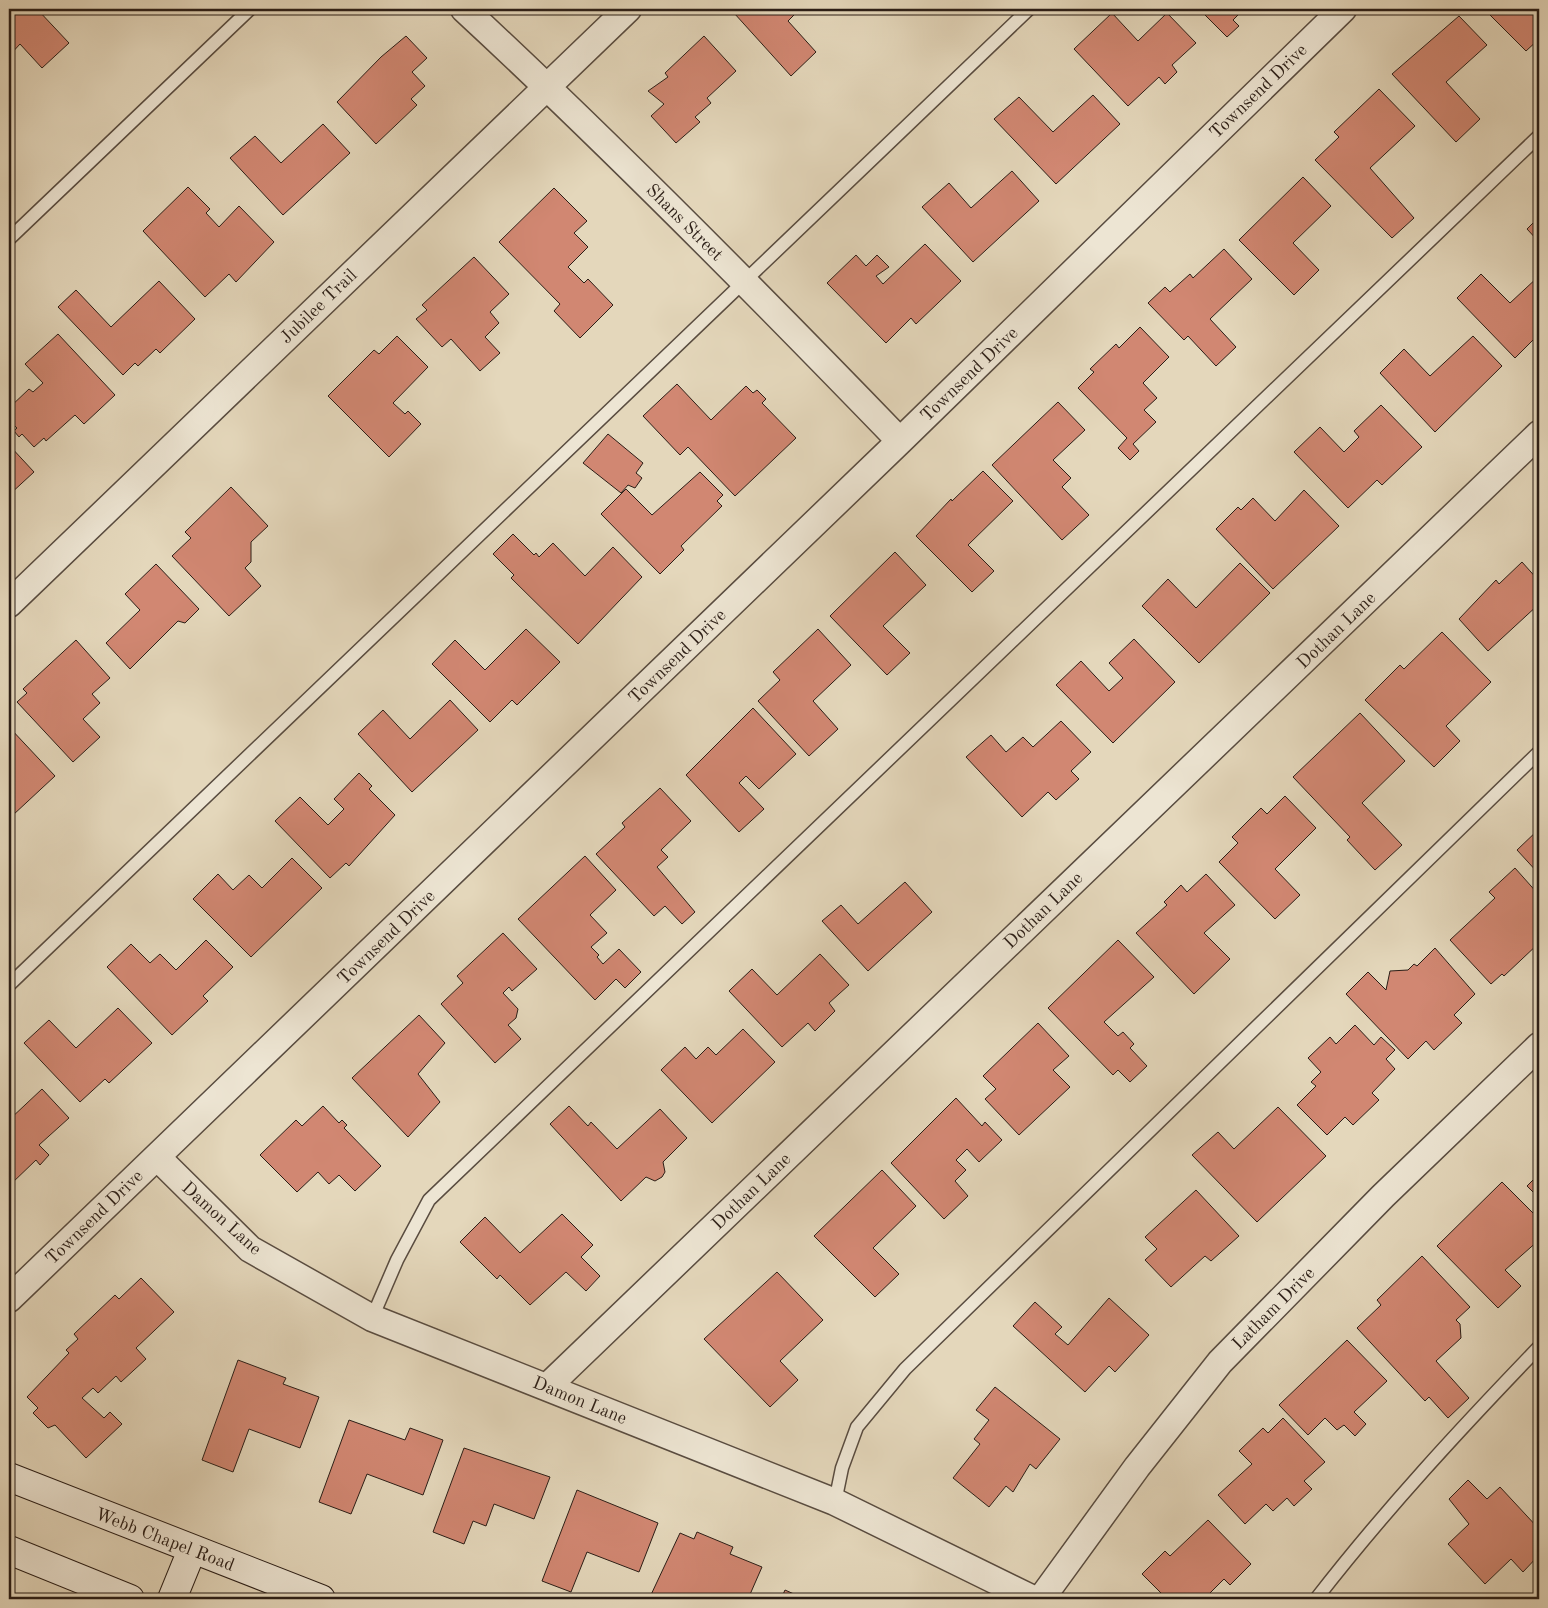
<svg xmlns="http://www.w3.org/2000/svg" width="1548" height="1608" font-family="'Old Standard TT',serif">
<style>
.building{fill:#d18772;stroke:#2b1e17}
.lines{fill:none;stroke-linecap:round;stroke-linejoin:round}
.lane-casing{stroke:#594c40;stroke-width:15}
.street-casing{stroke:#594c40;stroke-width:29}
.secondary-casing{stroke:#2b1e17;stroke-width:30}
.lane{stroke:#ede5d3;stroke-width:12}
.street{stroke:#ede5d3;stroke-width:26}
.secondary{stroke:#ede5d3;stroke-width:28}
.labels{text-anchor:middle;stroke-width:4;stroke-linejoin:round;paint-order:stroke}
.street-label{font-size:18px;fill:#2b1e17;stroke:#ede5d3}
</style>
<rect width="100%" height="100%" fill="#e4d7bb"/>
<filter id="stains"><feTurbulence type="fractalNoise" baseFrequency=".004" numOctaves="4"/><feColorMatrix values="0 0 0 0 .2 0 0 0 0 .09 0 0 0 0 .02 0 0 0 .5 -.17"/></filter>
<radialGradient id="worn" r=".72"><stop offset=".6" stop-color="#630" stop-opacity="0"/><stop offset="1" stop-color="#630" stop-opacity=".3"/></radialGradient>
<path class="building" d="M9 9H37L69 43 42 68 20 44 9 56Z
M739 9H800L788 21 816 52 791 76 734 13Z
M1199 9H1244L1233 20 1239 26 1227 37Z
M1484 9H1532L1539 16V39L1526 51Z
M1112 13 1138 41 1167 13 1196 43 1172 65 1177 72 1165 84 1159 77 1128 106 1074 49Z
M1459 16 1487 45 1446 82 1480 119 1456 142 1392 74Z
M406 36 427 58 412 72 425 86 411 99 417 105 376 144 337 102 381 57Z
M704 36 736 71 707 98 711 103 695 117 700 122 676 143 651 116 664 104 648 91 668 77 665 73Z
M1379 89 1415 126 1370 168 1414 218 1392 238 1315 160 1339 137 1334 132Z
M1093 95 1120 124 1056 184 994 119 1019 97 1053 132Z
M323 124 350 153 283 215 230 158 255 136 281 163Z
M1012 171 1039 201 973 262 922 207 949 183 971 208Z
M1303 177 1331 206 1293 243 1319 270 1294 295 1239 240Z
M188 187 210 209 206 213 219 227 239 206 274 242 236 282 229 274 205 297 143 231Z
M554 188 587 221 574 233 588 247 568 267 584 283 588 279 613 305 580 338 554 311 560 304 499 242Z
M1537 219 1539 222V242L1527 229Z
M925 244 961 281 916 324 911 318 886 343 827 283 856 255 866 266 877 255 889 267 876 276 883 284Z
M1224 249 1252 279 1210 319 1236 347 1216 366 1188 336 1184 340 1148 303 1165 287 1170 292 1190 274 1193 278Z
M474 257 509 294 490 312 499 323 485 337 500 353 480 371 451 339 442 347 416 319 427 310 422 305Z
M1481 274 1510 303 1539 276V334L1515 358 1457 298Z
M159 281 195 319 160 353 156 349 138 366 135 363 123 375 58 307 76 290 111 327Z
M1140 327 1169 357 1143 383 1157 398 1144 410 1156 422 1133 444 1139 451 1130 460 1118 448 1127 438 1078 388 1094 372 1090 369 1116 344 1119 348Z
M58 334 115 395 84 424 75 415 46 441 44 438 34 447 22 434 19 437 14 431 17 428 9 420V408L29 389 33 392 43 383 25 364Z
M397 336 428 367 393 403 405 414 408 411 421 424 389 457 328 396 374 350 379 354Z
M1473 336 1502 366 1435 432 1380 373 1404 349 1430 376Z
M677 384 711 420 746 386 753 393 757 390 766 399 762 403 796 438 735 496 688 447 680 455 643 416Z
M1058 402 1085 430 1053 460 1071 478 1062 487 1089 515 1062 540 992 465Z
M1381 405 1422 447 1382 485 1377 480 1348 508 1294 452 1320 427 1344 452 1359 437 1354 431Z
M608 434 643 463 636 473 642 478 635 488 628 485 621 493 583 463Z
M9 445 34 472 9 495Z
M983 471 1013 501 968 545 994 571 972 592 916 536 951 499 952 501Z
M700 472 723 495 717 501 722 506 681 546 684 550 660 574 601 514 626 489 652 515Z
M231 487 268 526 251 542V562L245 568 261 586 229 616 172 556 191 538 185 532Z
M1304 490 1339 526 1273 589 1216 529 1238 507 1241 510 1253 498 1275 521Z
M513 534 534 555 536 553 539 557 553 543 585 576 613 547 642 577 578 644 511 578 514 575 493 554Z
M895 552 926 585 883 626 910 653 887 675 830 616Z
M1522 562 1539 581V604L1488 651 1459 619 1496 580 1499 584Z
M1240 563 1270 593 1199 663 1142 606 1168 579 1196 608Z
M156 564 199 609 185 623 178 621 130 669 106 643 140 610 125 594Z
M526 629 560 662 517 705 512 700 490 722 432 664 455 640 485 670Z
M818 629 851 665 813 701 838 729 809 756 758 701 780 680 773 672Z
M1442 632 1491 682 1446 726 1460 741 1434 767 1365 700 1400 665 1404 669Z
M1134 639 1175 682 1113 743 1056 685 1081 661 1109 691 1123 678 1109 663Z
M76 640 110 678 92 694 100 703 83 719 100 737 73 762 17 702 27 693 23 689Z
M450 700 478 730 412 792 358 734 383 710 410 739Z
M753 708 796 754 759 789 746 776 739 783 764 809 739 832 686 775Z
M1360 713 1405 761 1362 803 1402 845 1375 870 1347 840 1350 837 1293 777Z
M1061 721 1091 752 1071 771 1079 779 1056 800 1048 792 1022 817 966 757 991 735 1006 752 1023 737 1033 747Z
M9 727 55 776 13 815 9 811Z
M359 773 372 786 369 789 395 815 349 866 346 863 330 878 275 821 300 797 328 825 344 809 334 799Z
M660 788 691 821 661 850 668 857 657 867 695 912 682 924 665 906 654 916 596 854 625 827 622 823Z
M1285 796 1316 828 1275 869 1300 895 1275 919 1219 862 1238 843 1232 837 1261 808 1267 814Z
M1539 829V874L1517 850Z
M585 856 616 890 590 915 607 933 591 947 599 955 597 957 603 964 619 949 641 972 625 988 616 979 595 1000 518 919Z
M292 858 322 888 251 957 193 899 218 874 233 890 249 875 262 888Z
M1515 868 1539 895V943L1504 976 1502 974 1491 984 1450 940 1495 898 1489 892Z
M1206 874 1235 905 1204 933 1230 959 1194 994 1136 933 1167 905 1164 902 1181 885 1187 892Z
M905 882 932 912 868 971 822 921 841 905 858 924Z
M503 933 537 969 512 991 509 987 503 993 518 1009 516 1018 508 1025 521 1039 495 1063 441 1004 463 983 457 976Z
M206 940 233 967 203 996 208 1001 172 1035 107 967 131 944 150 963 160 954 176 970Z
M1118 940 1154 977 1104 1022 1118 1036 1123 1032 1134 1044 1130 1048 1147 1066 1130 1082 1118 1070 1113 1075 1048 1008Z
M1435 948 1475 994 1454 1015 1462 1023 1434 1050 1426 1041 1408 1059 1346 994 1368 972 1386 990 1390 971 1408 970 1414 964 1417 966Z
M820 954 849 985 829 1003 835 1011 815 1031 808 1023 782 1047 729 991 752 969 777 995Z
M118 1008 152 1043 109 1083 105 1079 80 1102 24 1043 49 1020 76 1048Z
M419 1015 445 1043 418 1074 440 1102 408 1137 352 1078Z
M1038 1023 1069 1056 1053 1070 1070 1087 1019 1135 985 1099 996 1089 983 1076Z
M1355 1025 1374 1045 1381 1037 1395 1050 1386 1059 1395 1069 1372 1093 1379 1100 1353 1125 1345 1117 1327 1135 1297 1105 1316 1086 1311 1082 1321 1072 1308 1058 1330 1037 1336 1044Z
M743 1029 775 1062 712 1123 661 1070 685 1047 696 1059 708 1047 716 1055Z
M42 1089 69 1118 39 1145 49 1155 40 1165 36 1160 11 1184 9 1182V1120Z
M956 1098 982 1126 985 1122 1002 1140 979 1162 967 1149 956 1160 966 1170 955 1181 968 1196 944 1219 891 1163Z
M323 1106 339 1123 342 1120 347 1125 344 1128 381 1166 355 1191 339 1175 329 1184 318 1172 297 1192 260 1155 296 1120 302 1126Z
M569 1106 588 1126 591 1122 617 1149 660 1109 687 1138 663 1162 665 1172 662 1177 655 1181 646 1177 621 1201 550 1124Z
M1278 1107 1326 1156 1257 1222 1192 1155 1218 1132 1234 1149Z
M882 1170 916 1206 873 1248 899 1274 875 1297 814 1236Z
M1539 1174V1198L1527 1186Z
M1502 1182 1539 1219V1240L1505 1270 1521 1286 1498 1308 1437 1246Z
M1196 1190 1239 1236 1211 1261 1205 1256 1171 1287 1145 1260 1157 1249 1145 1237Z
M562 1214 593 1245 581 1257 600 1276 586 1291 566 1272 530 1305 500 1275 497 1279 460 1242 485 1217 520 1253Z
M1422 1256 1470 1307 1456 1320 1460 1324 1461 1338 1436 1361 1469 1398 1448 1418 1429 1397 1425 1401 1357 1328 1381 1305 1377 1300Z
M777 1272 823 1320 780 1361 798 1380 770 1407 704 1339Z
M141 1278 174 1312 136 1348 146 1359 121 1382 116 1376 98 1393 93 1388 82 1398 104 1418 110 1412 122 1424 86 1458 55 1425 48 1428 33 1413 38 1408 27 1397 69 1353 66 1350 78 1339 74 1334 115 1295 119 1299Z
M1109 1298 1149 1335 1115 1372 1109 1366 1085 1392 1013 1326 1035 1302 1062 1327 1055 1334 1068 1345Z
M1347 1340 1387 1381 1354 1412 1366 1424 1355 1436 1344 1425 1337 1430 1325 1418 1308 1435 1279 1405Z
M238 1360 286 1378 283 1384 319 1397 300 1448 249 1429 233 1472 202 1460Z
M995 1387 1060 1439 1036 1469 1030 1464 1013 1492 1006 1486 989 1507 953 1478 980 1444 974 1439 989 1420 976 1410Z
M1283 1418 1325 1462 1304 1481 1312 1489 1294 1506 1287 1498 1273 1511 1266 1504 1245 1524 1218 1495 1252 1464 1239 1451 1263 1428 1268 1433Z
M349 1420 405 1440 410 1428 443 1440 423 1495 367 1474 351 1514 319 1502Z
M464 1448 550 1477 534 1519 494 1504 486 1526 473 1521 464 1544 433 1532Z
M1468 1480 1487 1499 1500 1487 1539 1529V1555L1523 1572 1511 1559 1485 1584 1448 1544 1469 1524 1449 1499Z
M577 1490 658 1523 639 1572 587 1552 571 1592 542 1581Z
M1208 1520 1251 1564 1230 1585 1224 1579 1204 1599H1167L1142 1574 1165 1551 1170 1556Z
M697 1532 733 1547 730 1554 762 1567 748 1599H649L680 1533 694 1539Z
M785 1590 805 1599H781Z"/>
<g class="lines">
<defs>
<path id="lane" d="M9 239 250 9
M9 985 1029 9
M372 1318 397 1260 429 1200 1539 136
M835 1502 842 1468 857 1427 905 1369 1539 752
M1316 1599C1385 1510 1461 1428 1539 1347"/>
<path id="street" d="M464 9C614 148 758 294 900 441
M9 604 628 9
M157 1157 250 1249 372 1318 835 1502 1033 1599
M9 1299 900 441 1343 9
M548 1386 1539 434
M1041 1599 1137 1467 1220 1362 1383 1196 1539 1046"/>
<path id="secondary" d="M9 1477 321 1599
M9 1550 130 1599
M172 1599 192 1550"/>
</defs>
<use href="#lane" class="lane-casing"/>
<use href="#street" class="street-casing"/>
<use href="#secondary" class="secondary-casing"/>
<use href="#lane" class="lane"/>
<use href="#street" class="street"/>
<use href="#secondary" class="secondary"/>
</g>
<g class="labels">
<g class="street-label">
<text transform="translate(1258 91) rotate(-44)" y="6">Townsend Drive</text>
<text transform="translate(685 222) rotate(45)" y="6">Shans Street</text>
<text transform="translate(318 306) rotate(-44)" y="6">Jubilee Trail</text>
<text transform="translate(969 374) rotate(-44)" y="6">Townsend Drive</text>
<text transform="translate(1336 630) rotate(-44)" y="6">Dothan Lane</text>
<text transform="translate(677 656) rotate(-44)" y="6">Townsend Drive</text>
<text transform="translate(1043 910) rotate(-44)" y="6">Dothan Lane</text>
<text transform="translate(386 937) rotate(-44)" y="6">Townsend Drive</text>
<text transform="translate(751 1191) rotate(-44)" y="6">Dothan Lane</text>
<text transform="translate(94 1217) rotate(-44)" y="6">Townsend Drive</text>
<text transform="translate(222 1218) rotate(42)" y="6">Damon Lane</text>
<text transform="translate(1273 1308) rotate(-45)" y="6">Latham Drive</text>
<text transform="translate(580 1400) rotate(22)" y="6">Damon Lane</text>
<text transform="translate(165 1539) rotate(21)" y="6">Webb Chapel Road</text>
</g>
</g>
<rect width="1548" height="1608" fill="none" stroke="#e4d7bb" stroke-width="30"/>
<rect x="10" y="10" width="1528" height="1588" fill="none" stroke="#2b1e17" stroke-width="2.5"/>
<rect x="15" y="15" width="1518" height="1578" fill="none" stroke="#2b1e17"/>
<rect width="100%" height="100%" filter="url(#stains)"/>
<rect width="100%" height="100%" fill="url(#worn)"/>
</svg>
